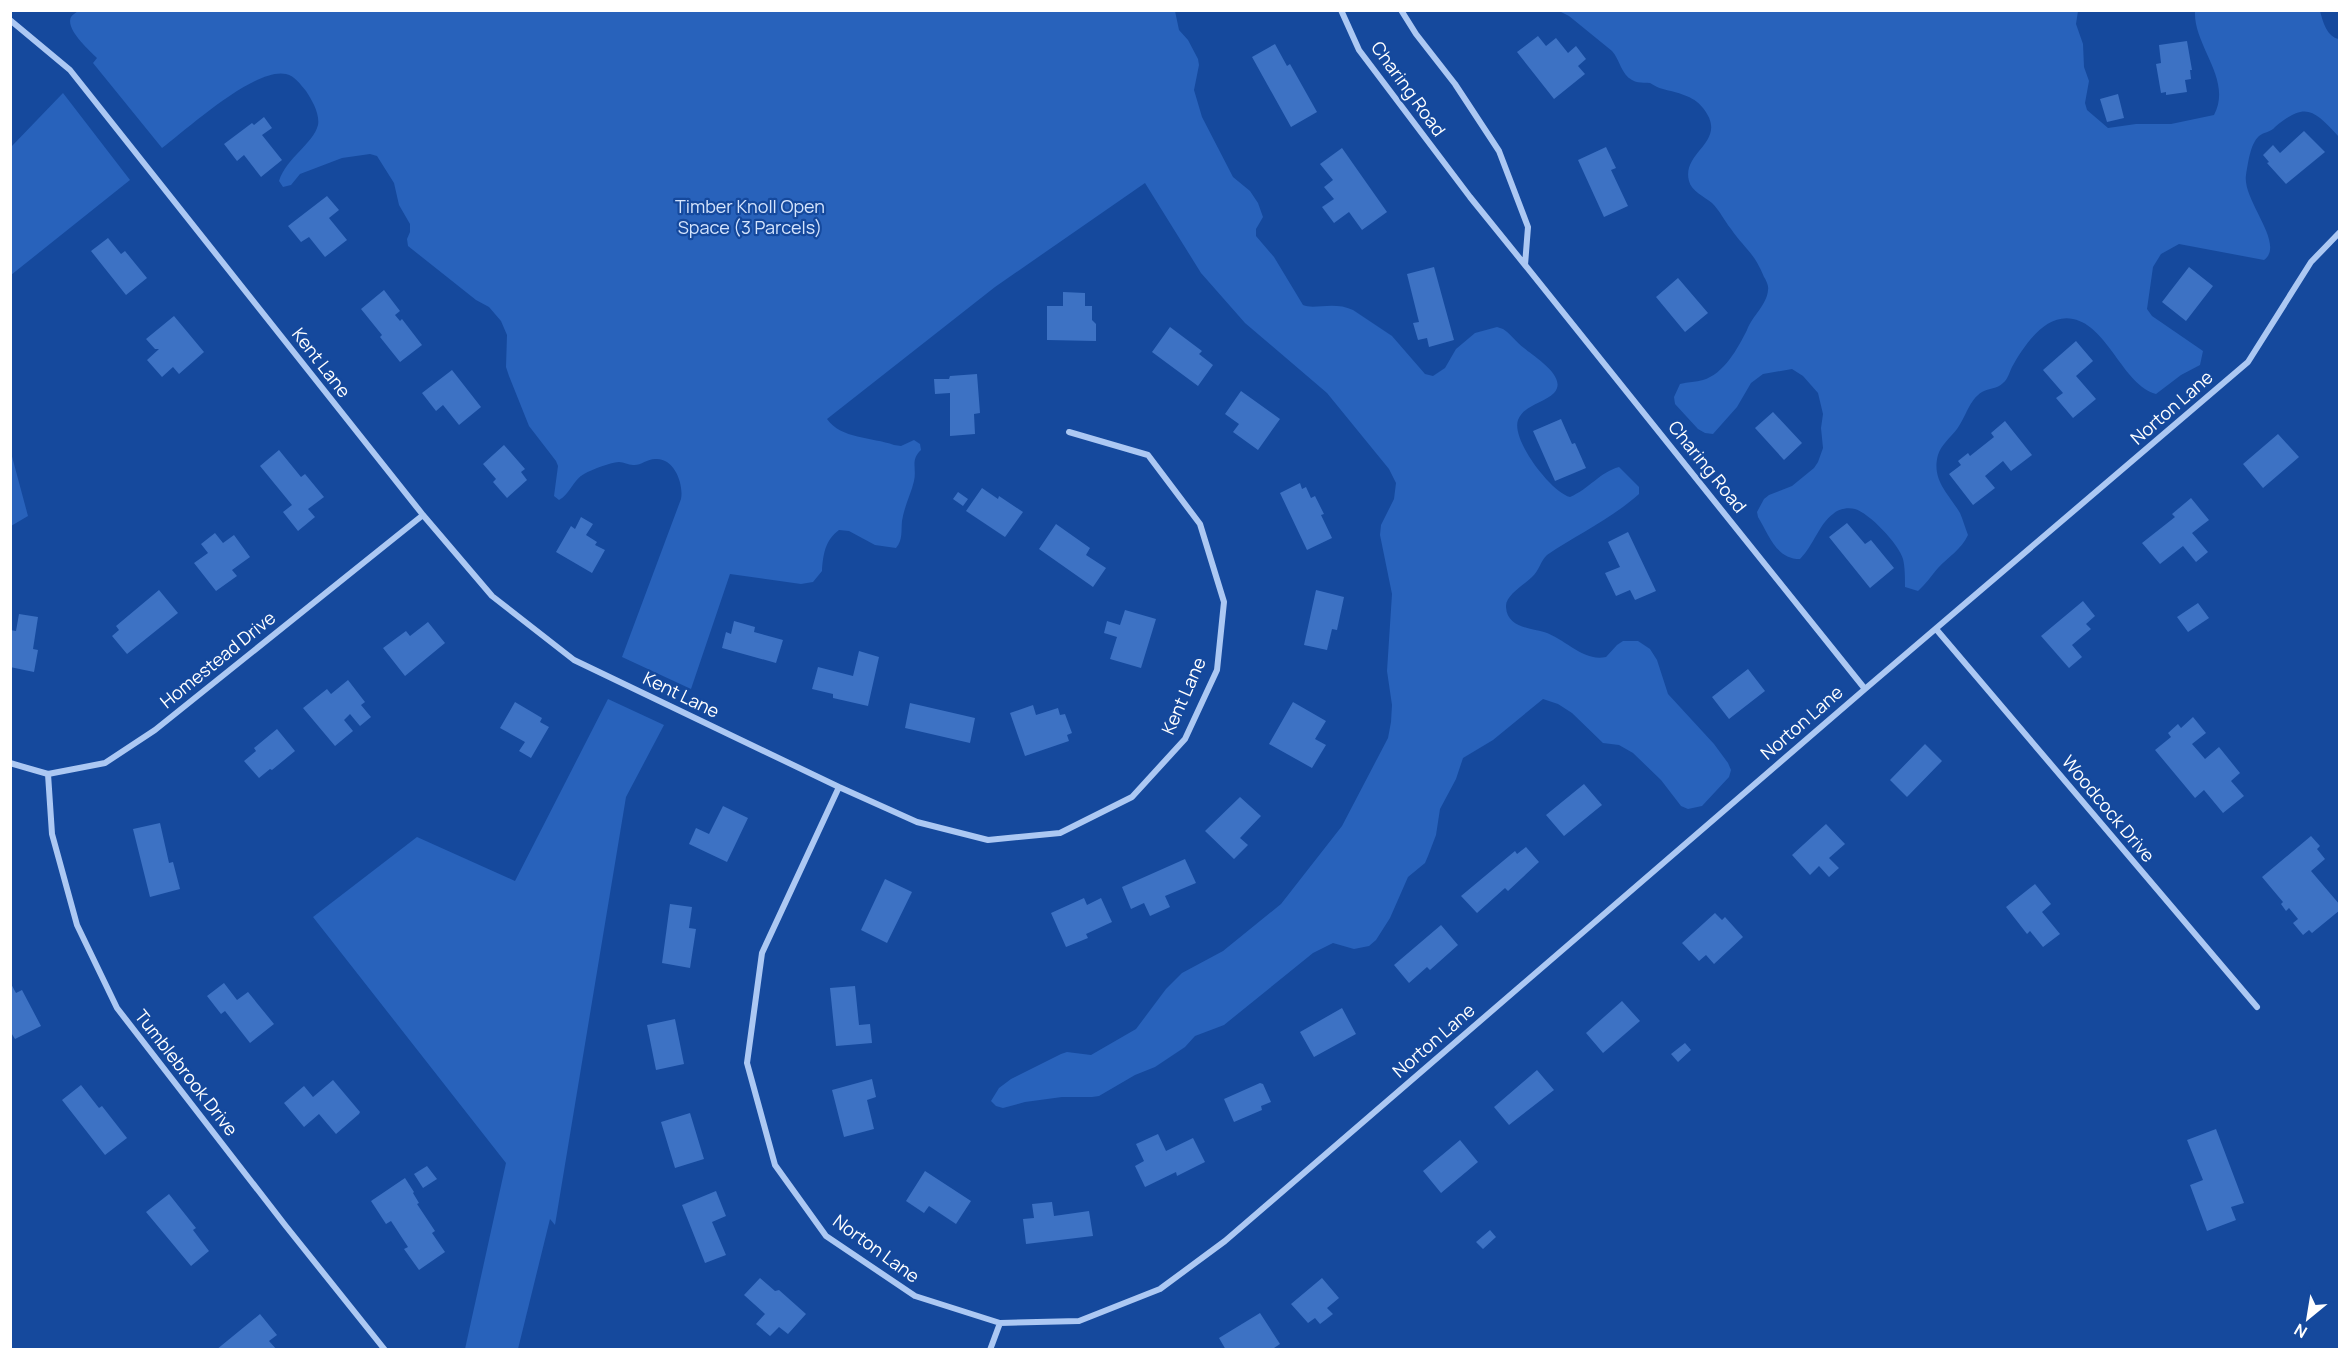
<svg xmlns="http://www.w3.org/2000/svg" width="2350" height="1360" font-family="Manrope,sans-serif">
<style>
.green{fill:#2862bb}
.building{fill:#3d72c4}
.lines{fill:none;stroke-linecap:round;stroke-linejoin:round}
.minor{stroke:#acc8f3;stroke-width:6}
.labels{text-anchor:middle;stroke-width:4.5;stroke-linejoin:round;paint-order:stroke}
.street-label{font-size:18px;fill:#fff;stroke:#15499d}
.park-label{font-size:18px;fill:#d4e4fd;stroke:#15499d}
</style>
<rect width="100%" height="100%" fill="#15499d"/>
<path class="green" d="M79 10 1175 11 1179 30 1188 40 1198 59 1199 65 1194 90 1202 117 1233 177 1250 191 1258 203 1263 217 1256 229V236L1274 257 1303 305C1314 310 1334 301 1353 310L1392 336 1425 374 1433 376 1445 368 1456 349 1475 333 1497 327 1503 329C1511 334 1516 342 1524 348 1533 356 1569 377 1554 393 1544 403 1524 405 1518 420 1511 440 1551 492 1570 497 1589 489 1600 472 1619 467L1639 487V494C1611 519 1578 534 1547 555 1541 560 1539 571 1532 577 1524 585 1505 595 1506 607 1507 627 1529 628 1544 632 1566 639 1583 662 1606 657L1617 645 1623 641H1638L1650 649 1657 660 1668 694 1714 744 1728 763 1731 770 1729 777 1702 806 1688 809 1681 806 1661 780 1633 753 1619 745 1603 743 1572 713 1558 704 1543 699 1493 740 1463 758 1456 779 1440 809 1436 835 1428 856 1425 863 1408 877 1390 918 1376 940 1369 946 1354 949 1333 943 1313 953 1224 1025 1195 1036 1185 1047 1155 1067 1135 1075 1099 1096 1092 1097H1062L1025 1102 1003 1108 996 1106 991 1101 999 1088 1011 1079 1061 1054 1067 1052 1091 1055 1136 1029 1166 989 1182 973 1223 951 1281 904 1342 826 1388 738 1391 722 1392 705 1387 671 1392 594 1380 535 1381 525 1394 499 1396 483 1389 469 1327 393 1245 323 1201 273 1145 183 995 287 827 419C841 439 872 437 894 445L901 446 914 440 920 444 921 450C910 460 917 468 914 481 911 494 904 507 902 521 901 531 903 540 896 548L875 545 849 531 839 530C825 540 823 555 822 571L813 582 801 584 730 574 691 689 622 657 681 499C684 484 674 457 655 459 647 459 640 466 633 465 628 465 624 462 619 462 609 463 593 469 584 474 573 480 570 494 559 500L554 496 558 466 556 461 529 426 509 376 506 367 507 335 501 321 489 307 476 300 408 246 407 239 410 232V224L399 205 394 183 377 156 370 154 342 158 300 174 291 185 283 187 279 181C287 157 313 144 318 125 320 114 312 100 306 91 300 84 295 76 286 74 255 67 187 129 162 148L93 63 97 58C89 50 65 29 71 17 73 14 76 13 79 10Z
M1559 11H2078L2076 24 2083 44 2084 67 2089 81 2085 103 2087 110 2108 128 2136 124H2171L2214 115C2233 79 2193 46 2195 11H2320C2323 22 2327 37 2339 39V137C2314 110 2306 101 2275 127 2271 132 2264 132 2259 136 2250 144 2248 164 2246 175 2242 200 2286 244 2264 260L2179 244 2161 254 2153 267 2147 309 2152 316 2203 351 2200 365 2181 375 2156 394C2123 385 2108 326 2073 319 2045 313 2023 347 2012 367 2009 373 2008 379 2003 383 1997 389 1989 388 1982 392 1969 400 1966 417 1957 429 1951 437 1941 445 1938 455 1931 480 1949 494 1960 513 1963 520 1965 527 1968 535 1961 550 1949 556 1938 568 1931 576 1926 584 1918 591L1905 587C1905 578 1905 567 1903 559 1899 544 1869 513 1855 509 1848 507 1838 509 1833 514 1819 524 1814 545 1800 559 1776 559 1769 535 1758 517L1757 512 1764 499 1769 495 1792 486 1814 468 1818 462 1823 448 1821 428 1823 414 1818 393 1803 376 1792 369 1763 374 1751 383 1737 407 1713 434 1705 433 1698 429 1675 404 1674 397 1680 384C1688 382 1696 382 1703 380 1724 374 1738 348 1747 330 1752 316 1767 305 1768 290 1769 286 1766 280 1764 277 1754 252 1744 248 1731 229 1724 220 1720 211 1712 203 1705 197 1691 191 1689 181 1681 151 1730 142 1703 108 1693 95 1677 93 1663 89 1658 88 1654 85 1650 83 1644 82 1638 84 1632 80 1621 74 1620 60 1612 51L1569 16Z
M63 93 130 180 11 275V147Z
M10 449 28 516 11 526H10Z
M608 699 664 725 626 797 555 1225 550 1219 518 1349H465L506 1163 313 917 417 837 515 881Z"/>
<path class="building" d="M1538 36 1546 46 1556 38 1568 53 1576 46 1586 59 1578 66 1585 74 1554 99 1517 52Z
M2187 41 2192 70H2190L2191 79 2185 80 2187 92 2166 95V92L2161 93 2156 64 2161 63 2159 45Z
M1275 44 1287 66 1290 64 1317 112 1291 127 1252 57Z
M2118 94 2124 118 2107 122 2100 99Z
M264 117 272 128 262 135 282 160 261 177 244 155 237 161 224 144 252 123 254 125Z
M2304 131 2325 152 2286 184 2267 163 2269 162 2263 155 2273 145 2280 153Z
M1606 147 1616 168 1611 170 1628 206 1604 217 1578 160Z
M1342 148 1387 212 1362 230 1349 212 1334 223 1322 207 1334 199 1324 187 1333 180 1320 164Z
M327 196 339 210 329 218 347 240 325 257 309 237 301 242 288 226Z
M108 238 121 254 125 251 147 278 126 295 91 251Z
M1434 267 1454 340 1429 347 1427 338 1418 340 1413 323 1419 322 1407 274Z
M2189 267 2213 286 2186 321 2162 302Z
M1678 278 1708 313 1685 332 1656 297Z
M384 290 400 311 395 315 400 321 402 319 422 345 400 362 380 337 382 335 361 309Z
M1063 292 1085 293V306H1092V320L1096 324V341L1047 340V306H1063Z
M174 316 204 352 179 374 173 367 162 377 147 360 159 349H155L146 339Z
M1170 327 1202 351 1199 354 1213 365 1198 386 1152 352Z
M2076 341 2093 361 2076 376 2096 399 2073 418 2056 398 2063 393 2043 370Z
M452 370 481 407 459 425 443 405 436 411 422 393Z
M977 374 980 413 974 414 975 434 950 436V393L935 394 934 379H949L950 376Z
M1241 391 1280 419 1258 450 1233 432 1239 424 1225 414Z
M1773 412 1802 443 1784 460 1755 428Z
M1561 419 1572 444 1575 443 1586 468 1555 481 1533 431Z
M2005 421 2032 455 2011 471 2003 461 1985 476 1995 488 1973 505 1949 474 1961 465 1958 461 1968 453 1970 456 1994 437 1991 433Z
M2278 434 2299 457 2263 488 2243 464Z
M504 445 525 469 521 472 527 480 507 498 493 482 496 479 483 464Z
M279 450 301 477 305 474 324 497 308 509 315 517 298 531 283 512 292 505 260 466Z
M1300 483 1302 489 1306 487 1311 498 1315 496 1324 514 1321 515 1332 538 1307 550 1280 493Z
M982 488 998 499 999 496 1023 512 1005 537 966 511Z
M958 492 968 499 963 506 953 499Z
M2191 498 2209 520 2192 533 2208 552 2196 562 2183 546 2160 564 2142 543 2175 517 2172 514Z
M581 517 593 524 586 535 597 542 595 545 605 550 592 573 556 552 571 526 575 529Z
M1847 523 1865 544 1871 540 1894 568 1870 588 1829 537Z
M1056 524 1090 548 1086 555 1106 568 1093 587 1039 549Z
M1628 532 1656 591 1635 600 1630 590 1616 596 1605 573 1620 567 1608 542Z
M215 533 223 543 234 535 250 557 232 570 237 576 216 591 194 563 208 553 201 544Z
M159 590 178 613 127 654 112 636 119 630 116 626Z
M1316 590 1344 597 1337 630 1332 629 1327 650 1304 645Z
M2083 601 2095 616 2086 624 2091 629 2072 645 2082 657 2069 668 2041 636Z
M2198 603 2209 618 2188 632 2177 617Z
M1125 610 1156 619 1141 668 1110 659 1117 637 1104 633 1107 621 1120 625Z
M19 614 38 617 33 649 38 650 34 672 10 667V630L16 631Z
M734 621 755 627 754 632 783 640 776 663 722 648 726 632 731 634Z
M428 622 445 643 405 676 383 648 406 631 410 636Z
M859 651 879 657 868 706 833 698V694L812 689 818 667 853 676Z
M1748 669 1765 691 1729 719 1712 697Z
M348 680 365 702 361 705 371 717 360 726 350 714 344 720 353 731 335 746 303 708 327 689 331 694Z
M515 702 542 718 540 722 549 727 531 758 519 751 525 742 500 728Z
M1293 702 1326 721 1315 739 1326 745 1312 768 1269 744Z
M910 703 975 718 970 743 905 728Z
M1033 705 1036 715 1058 708 1060 715 1065 714 1072 733 1067 735 1069 741 1025 756 1010 713Z
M2193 717 2206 733 2192 744 2205 759 2219 747 2240 773 2231 781 2244 796 2223 813 2204 790 2195 798 2155 750 2171 737 2168 733 2178 724 2181 728Z
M277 729 295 751 272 770 270 769 259 778 244 761 256 751 254 748Z
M1925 744 1942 761 1907 797 1890 780Z
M1584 784 1602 805 1564 836 1546 815Z
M1240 797 1261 816 1240 838 1248 845 1234 859 1205 831Z
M723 806 748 818 727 862 689 844 696 828 709 834Z
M160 823 169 863 173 862 180 889 150 897 133 829Z
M1826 824 1845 844 1829 858 1839 868 1829 877 1819 866 1810 875 1792 855Z
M2311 836 2320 846 2317 849 2325 859 2311 871 2340 905V910L2312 933 2309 930 2303 935 2293 923 2298 919 2289 908 2286 911 2281 904 2283 902 2262 877Z
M1526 847 1539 862 1508 891 1505 888 1477 913 1461 896 1515 851 1517 854Z
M1185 859 1196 883 1165 896 1170 907 1150 916 1144 903 1131 909 1122 887Z
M885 879 912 892 887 943 861 930Z
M2035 884 2051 904 2042 912 2060 934 2043 947 2030 931 2027 934 2006 907Z
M1084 898 1087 905 1101 898 1112 922 1086 934 1088 938 1066 947 1051 913Z
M670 904 692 907 689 928 696 929 690 968 662 963Z
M1715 913 1722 920 1725 917 1743 937 1714 964 1706 955 1699 961 1682 943Z
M1441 925 1458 945 1430 970 1427 967 1409 983 1394 965Z
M10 982 16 993 22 990 41 1026 15 1039 10 1031Z
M224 983 237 1000 248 992 274 1024 250 1043 225 1011 221 1014 207 996Z
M855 986 859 1025 870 1024 872 1043 836 1046 830 988Z
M1622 1001 1640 1021 1603 1053 1586 1033Z
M1342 1008 1356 1034 1314 1057 1300 1032Z
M675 1019 684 1064 656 1070 647 1025Z
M1685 1043 1691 1050 1678 1062 1671 1054Z
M1537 1070 1554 1090 1509 1125 1494 1107Z
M872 1079 876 1097 867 1100 874 1129 844 1137 832 1090Z
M333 1080 360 1112 359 1114 336 1134 319 1114 304 1127 284 1103 304 1086 313 1097Z
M1260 1083 1263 1084 1271 1102 1261 1106 1262 1110 1234 1122 1224 1099Z
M81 1085 99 1108 102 1106 127 1138 105 1155 62 1100Z
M690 1113 704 1159 675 1168 661 1122Z
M2216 1129 2244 1203 2231 1207 2236 1220 2207 1231 2190 1185 2203 1180 2187 1140Z
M1158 1134 1166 1151 1193 1138 1205 1162 1177 1176 1176 1172 1145 1187 1135 1166 1144 1161 1136 1144Z
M1460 1140 1478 1162 1441 1193 1423 1171Z
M427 1166 437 1179 423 1188 414 1174Z
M925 1171 971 1201 956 1224 929 1206 924 1213 906 1201Z
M405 1178 414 1192 413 1193 419 1203 417 1204 435 1231 432 1233 445 1252 419 1270 404 1249 408 1247 391 1221 386 1224 371 1201Z
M716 1191 726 1216 712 1222 726 1255 705 1263 682 1205Z
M169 1194 196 1228 193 1230 209 1251 191 1266 146 1212Z
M1052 1202 1054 1216 1089 1211 1093 1236 1026 1244 1023 1219 1034 1218 1032 1204Z
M1490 1230 1496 1237 1483 1249 1476 1242Z
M760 1278 775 1291 779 1290 806 1314 788 1334 779 1327 770 1336 756 1324 765 1314 744 1295Z
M1322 1278 1339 1298 1327 1308 1333 1314 1320 1324 1315 1318 1308 1323 1291 1304Z
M1260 1313 1280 1344 1271 1350H1226L1219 1338Z
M260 1314 277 1335 269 1341 277 1350H216Z"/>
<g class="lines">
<path class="minor" d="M1341 10 1359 50 1470 197 1525 265 1528 227 1499 151 1455 84 1416 34 1401 10
M10 20 70 70 423 515 492 596 574 660 839 787 917 822 988 840 1060 833 1132 797 1185 739 1217 670 1224 602 1200 524 1148 455 1069 432
M1525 265 1865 689
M1936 629 2257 1007
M10 763 48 774 105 763 155 730 423 515
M48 774 52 834 77 925 117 1008 285 1225 385 1350
M839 787 762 953 747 1063 775 1165 826 1236 915 1296 1000 1323 1079 1321 1160 1289 1225 1241 1865 689 2248 362 2311 262 2340 232
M990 1350 1000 1323"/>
</g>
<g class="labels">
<g class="street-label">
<text transform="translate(1408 89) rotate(54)" y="6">Charing Road</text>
<text transform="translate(321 363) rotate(52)" y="6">Kent Lane</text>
<text transform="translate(2172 408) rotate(-41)" y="6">Norton Lane</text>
<text transform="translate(1707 467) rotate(51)" y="6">Charing Road</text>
<text transform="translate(218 660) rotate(-39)" y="6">Homestead Drive</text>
<text transform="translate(681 695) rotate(26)" y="6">Kent Lane</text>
<text transform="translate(1184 696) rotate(-66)" y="6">Kent Lane</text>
<text transform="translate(1802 723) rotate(-41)" y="6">Norton Lane</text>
<text transform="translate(2108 809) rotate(50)" y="6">Woodcock Drive</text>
<text transform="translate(1434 1041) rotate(-41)" y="6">Norton Lane</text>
<text transform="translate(186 1073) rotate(52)" y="6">Tumblebrook Drive</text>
<text transform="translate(876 1249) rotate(36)" y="6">Norton Lane</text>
</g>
<g class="park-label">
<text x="750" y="213">Timber Knoll Open<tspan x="750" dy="21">Space (3 Parcels)</tspan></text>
</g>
</g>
<rect width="2350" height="1360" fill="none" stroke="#ffffff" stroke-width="24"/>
<g transform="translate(2308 1318) rotate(210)" stroke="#15499d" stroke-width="4.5" paint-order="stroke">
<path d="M0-4.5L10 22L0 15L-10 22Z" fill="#ffffff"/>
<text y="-9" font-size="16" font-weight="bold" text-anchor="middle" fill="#ffffff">N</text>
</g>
</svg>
